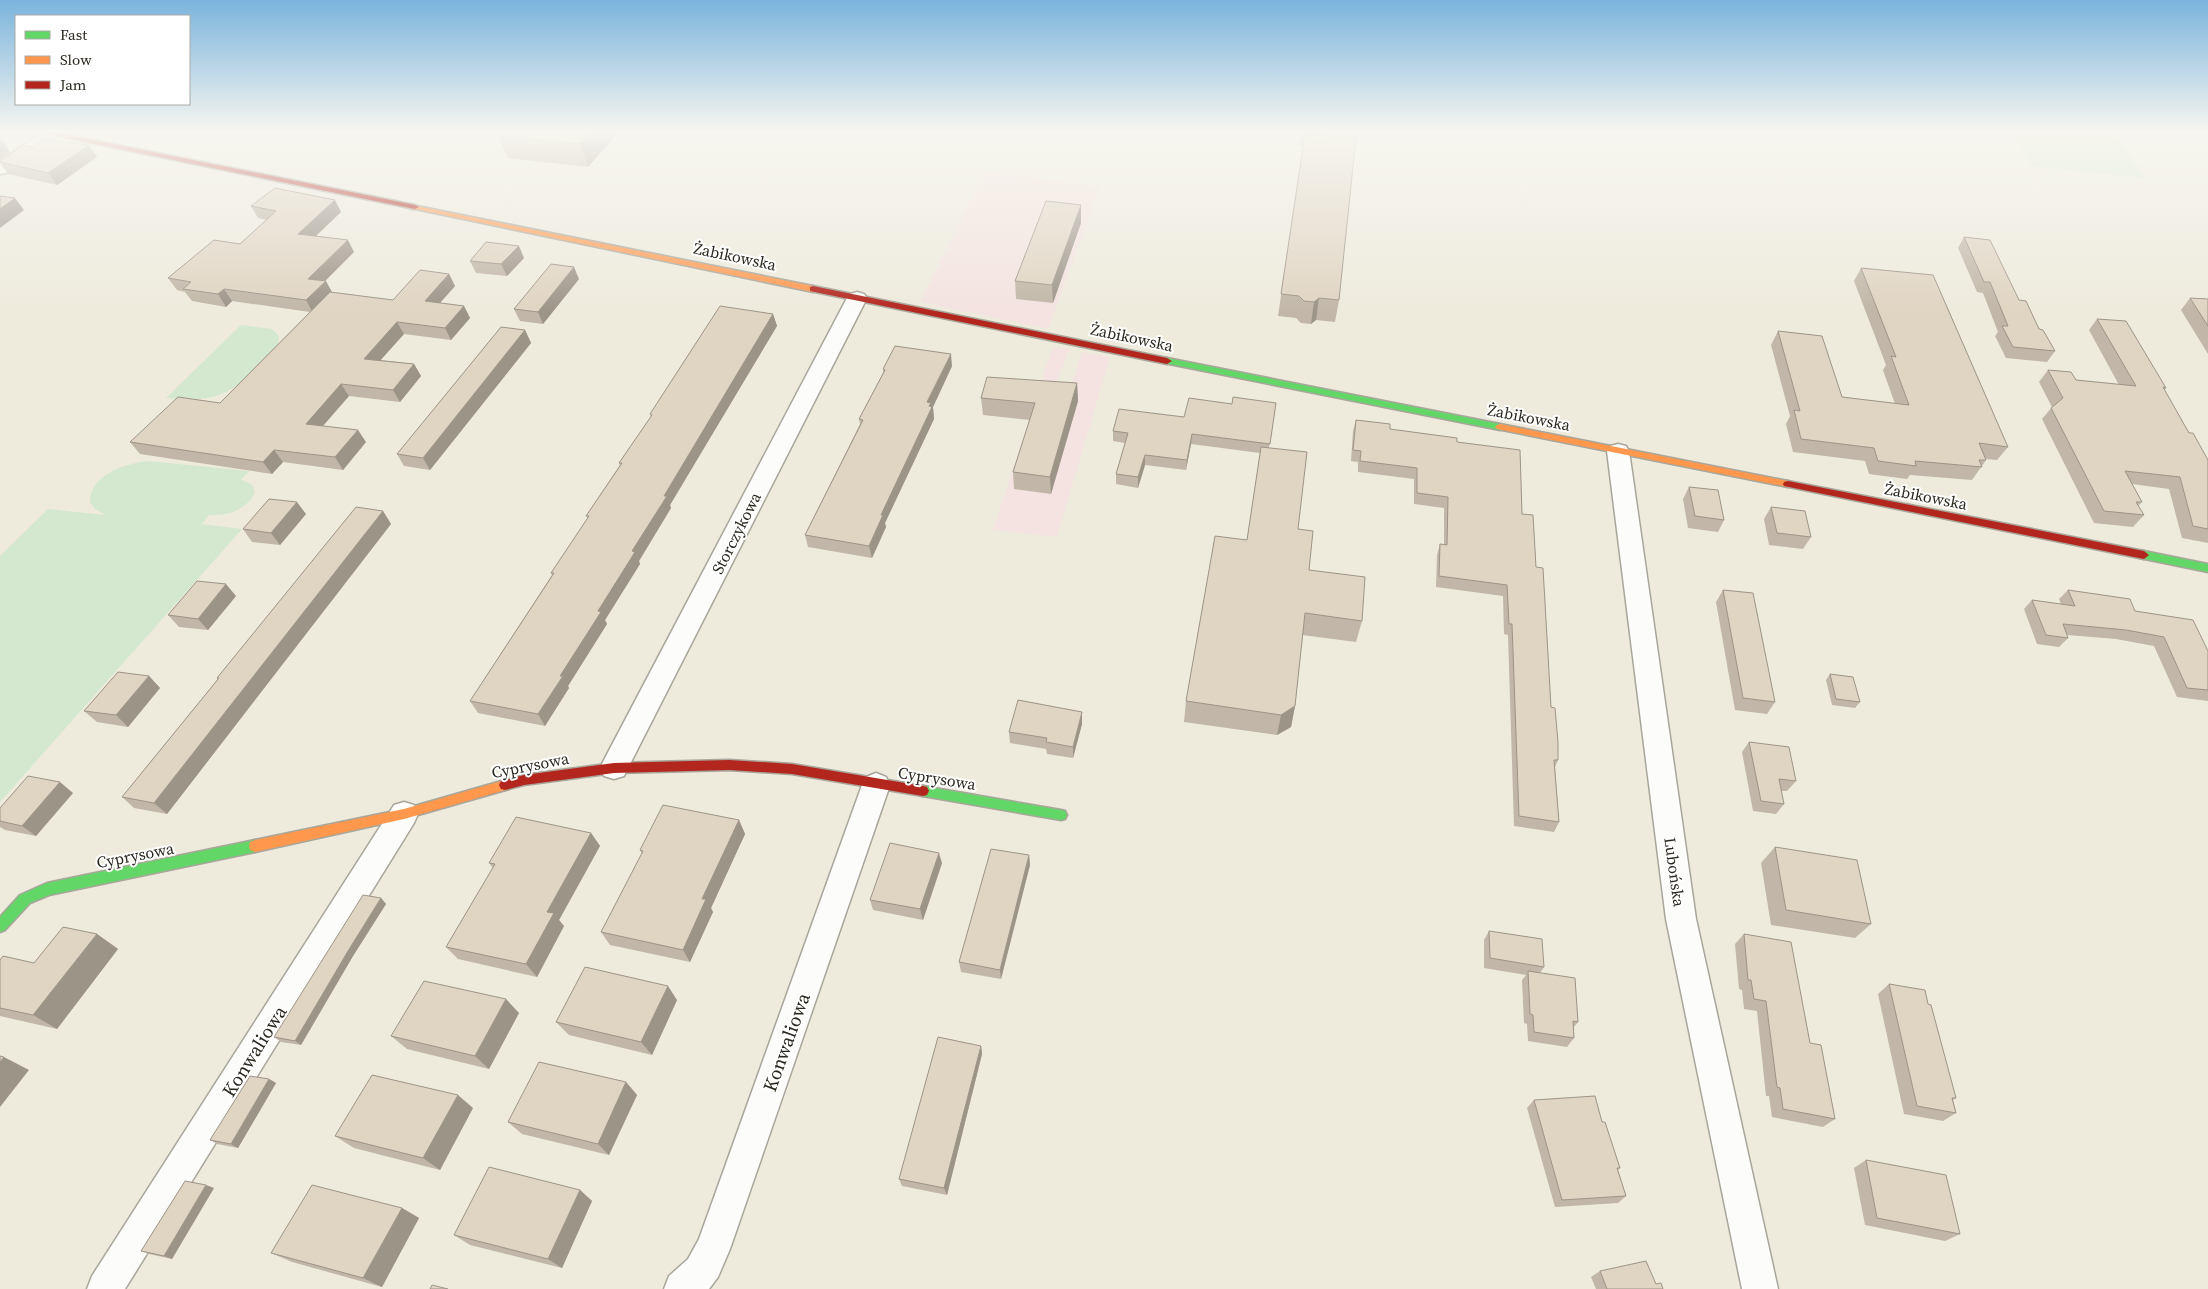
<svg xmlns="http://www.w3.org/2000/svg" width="2208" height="1289" font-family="'Source Serif 4',serif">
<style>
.commercial{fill:#f4e3e0}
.green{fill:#d4e8d0}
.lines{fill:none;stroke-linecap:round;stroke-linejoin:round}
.street-casing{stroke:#a8a69b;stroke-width:3}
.fast-casing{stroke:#a8a69b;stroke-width:3}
.slow-casing{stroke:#a8a69b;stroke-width:3}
.jam-casing{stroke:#a8a69b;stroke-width:3}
.street{fill:#fcfcfa;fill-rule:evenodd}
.fast{fill:#63d668;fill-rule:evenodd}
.slow{fill:#ff974d;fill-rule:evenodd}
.jam{fill:#b3261e;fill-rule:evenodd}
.wall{fill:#c1b6a7}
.shaded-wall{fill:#9d9488}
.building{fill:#e0d4c2;stroke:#9d9488}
.labels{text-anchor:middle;stroke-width:4;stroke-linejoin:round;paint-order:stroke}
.street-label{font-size:16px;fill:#2b291f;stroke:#fff}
.near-street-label{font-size:19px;fill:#2b291f;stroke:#fff}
</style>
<rect width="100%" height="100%" fill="#eeebdd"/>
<path class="commercial" d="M986 171 1100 187 1048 329 920 302Z
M1053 346 1069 349 1053 393 1068 395 1082 352 1110 357 1057 537 993 530Z"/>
<path class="green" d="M2013 133H2115L2145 178 2032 166Z
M241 325 272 329 279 336 278 346C239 386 227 405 166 398Z
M148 461 249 471 241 480C268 487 249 505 233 512 225 515 218 515 209 515L202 524 242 529 0 802V556L48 509 106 515 95 509 90 502C89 475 127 463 148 461Z"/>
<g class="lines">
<defs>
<path id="street" d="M41 133H60L6 173 0 174V161Z
M857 292 864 294 867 298 624 776 614 779 604 776 600 768 604 760 847 298 850 294Z
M1618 444 1626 446 1629 451 1696 919 1778 1289H1742L1666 919 1607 451 1610 446Z
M876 773 886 777 890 785 730 1249 718 1277 709 1289H664L669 1276 688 1259 699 1239 862 785 866 777Z
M404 802 414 805 418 814 414 823 125 1289H87L92 1276 394 805Z"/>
<path id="fast" d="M1167 358 1500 424 1505 427 1500 430 1164 363V359Z
M2144 551 2208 564V572L2140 558 2139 555 2140 552Z
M923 786 1061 810 1065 811 1067 815 1065 819 1061 820 923 796 919 795 917 791 919 787Z
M255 840 260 842 261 846 260 850 255 852 49 895 30 903 5 930 0 932V917L20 895 47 883Z"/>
<path id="slow" d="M412 205 813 286 817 289 813 292 415 209H412Z
M1500 424 1788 481 1793 484 1788 487 1497 429 1495 427 1497 425Z
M505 780 509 781 511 785 509 789 404 819 255 852 250 850 249 846 250 842 255 840 404 809Z"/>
<path id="jam" d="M46 133H60L415 205 419 207 415 209 50 135Z
M813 286 1167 358 1172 361 1167 364 810 291V287Z
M1788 481 2144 551 2149 555 2144 559 1784 486 1783 484 1784 482Z
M729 760 792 764 923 786 927 787 929 791 927 795 923 796 792 774 729 770 614 773 524 785 505 790 501 789 499 785 501 781 524 775 614 763Z"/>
</defs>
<use href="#street" class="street-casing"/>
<use href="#fast" class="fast-casing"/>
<use href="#slow" class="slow-casing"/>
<use href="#jam" class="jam-casing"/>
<use href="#street" class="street"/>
<use href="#fast" class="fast"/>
<use href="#slow" class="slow"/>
<use href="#jam" class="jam"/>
</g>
<path class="wall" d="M501 133H616L617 134 588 167 508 158 498 135Z
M1300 134 1323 135 1339 300 1335 322 1316 320 1311 324 1301 323 1296 318 1278 316 1303 146 1298 145Z
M89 145 97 157 57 185 8 174 0 163V161L33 147Z
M1081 205V223L1053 303 1016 299 1015 281Z
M251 206 341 212 316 236 354 252 325 281 332 292 393 300 449 274 455 286 440 303 464 306 470 318 451 340 404 334 380 360 414 364 421 376 400 402 349 396 323 426 366 442 343 470 283 462 272 474 140 454 130 442 220 403 310 312 232 301 226 307 192 301 185 292 177 290 168 278 240 244 267 220 258 218Z
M1964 237 2019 300 2055 351 2047 362 2006 358 1995 336 1998 332 1983 293 1977 292 1958 248Z
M524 258 507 276 476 273 470 261Z
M1861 268 2008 447 1997 460 1986 459V460L1972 480 1910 475 1907 479 1869 474 1865 461 1793 452 1786 424 1790 416 1771 345 1778 331 1842 397 1895 404 1883 370 1886 365 1854 281Z
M579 279 543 324 520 321 514 309Z
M2190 298 2208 299V354L2181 310Z
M773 314 777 326 670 505 671 508 639 561 640 564 605 620 607 624 568 686 569 688 545 726 478 713 470 701 552 575 551 573 588 518 586 516 620 465 619 463 651 417 650 414Z
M2097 319 2166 388 2164 390 2189 433 2208 460V543L2182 538 2169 489 2132 484 2142 502 2138 506 2144 515 2133 527 2094 523 2042 419 2052 407 2039 382 2048 370 2076 380 2119 385 2089 330Z
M525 330 531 343 430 470 404 466 397 454Z
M952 366 933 407 934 419 885 523 886 527 872 558 808 547 805 535 860 424 859 419 883 373V369Z
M1077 383 1078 401 1051 494 1014 489 1013 472 1030 420 983 415 981 398Z
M1276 403 1269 448 1298 529 1309 570 1362 621 1356 642 1302 635 1295 706 1291 727 1277 735 1184 722 1186 701 1247 540 1260 453 1191 444 1186 470 1145 465 1138 488 1116 484V474L1125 443 1113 441V431L1184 417 1232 404Z
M1356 420 1390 429 1457 442 1522 514 1536 567 1551 707 1558 760 1555 767 1559 822 1554 832 1514 826 1508 635 1504 634 1503 596 1436 587 1437 555 1440 544H1444V508L1414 504V479L1358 472V462L1351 461 1353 431Z
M1689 487 1724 520 1718 532 1688 528 1683 499Z
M1771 507 1811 537 1803 549 1769 545 1764 519Z
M383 511 391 524 167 814 134 808 122 797 218 679 217 678Z
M306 514 280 545 252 542 243 529Z
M1723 590 1775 702 1767 714 1735 710 1716 602Z
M2068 590 2135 611 2208 651V701L2177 697 2154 646 2116 639 2067 635 2068 638 2059 647 2037 644 2024 609 2032 600 2061 604 2059 599Z
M236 596 208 630 179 627 168 615Z
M1830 674 1860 702 1855 708 1832 705 1826 680Z
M149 676 160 688 128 727 97 722 84 711Z
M1082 724 1073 758 1047 754 1046 749 1010 743 1009 732Z
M1749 742 1796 781 1787 791H1781L1784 804 1776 814 1753 811 1742 752Z
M73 793 36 836 5 830 0 827V808Z
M739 820 745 834 711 908 713 912 690 962 610 945 601 932 642 854 640 850Z
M591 833 600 846 559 920 564 926 537 977 458 959 446 947 493 868 489 863Z
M1775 847 1871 924 1855 938 1771 925 1761 863Z
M1029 855 1030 865 1001 979 961 972 959 962Z
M942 863 923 920 873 910 870 900Z
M381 898 386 904 353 956 301 1045 281 1042 274 1037Z
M1489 931 1544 967 1540 973 1578 1022 1573 1028 1574 1038 1567 1047 1528 1041 1527 1024 1524 1023 1522 980 1526 975 1484 968V940Z
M97 934 118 949 57 1029 0 1016V960L34 963Z
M1744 934 1810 1043 1835 1119 1823 1127 1772 1117 1769 1096H1766L1757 1011 1744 1009 1742 990 1739 989 1735 944Z
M1889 984 1956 1098 1953 1100 1956 1113 1943 1121 1904 1114 1878 994Z
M677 1000 652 1055 569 1035 556 1022Z
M519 1013 489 1069 407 1049 391 1036Z
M981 1046 982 1054 947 1195 902 1186 899 1179Z
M269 1079 276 1083 238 1148 217 1144 210 1140Z
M626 1082 637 1095 609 1155 522 1134 508 1122Z
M1534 1100 1602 1122 1620 1168 1618 1170 1626 1196 1618 1203 1555 1207 1527 1108Z
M473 1108 440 1170 354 1148 335 1136Z
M1866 1160 1960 1234 1945 1241 1865 1225 1854 1168Z
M214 1188 172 1259 149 1254 141 1251Z
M580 1190 592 1201 562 1268 470 1245 454 1235Z
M402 1208 419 1218 382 1287 292 1262 271 1253Z
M1600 1271 1656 1284 1663 1289H1596L1591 1277Z"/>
<path class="shaded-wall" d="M590 133H616L617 134 588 167 580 144Z
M2 140 10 152 0 159V141Z
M89 145 97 157 57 185 48 173Z
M15 198 24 210 0 228V209Z
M335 200 341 212 305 246 298 234Z
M1081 205V223L1053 303 1052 285Z
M348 240 354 252 315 291 308 279Z
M519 246 524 258 507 276 501 264Z
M574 267 579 279 543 324 538 312Z
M449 274 455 286 431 313 425 301Z
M326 281 333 294 313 313 306 300Z
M224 289 232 301 226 307 218 294Z
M1319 298 1316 320 1311 324 1314 302Z
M464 306 470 318 451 340 445 328Z
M773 314 777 326 670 505 671 508 639 561 640 564 605 620 607 624 568 686 569 688 545 726 538 714 664 496Z
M397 322 404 334 371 371 364 359Z
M525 330 531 343 430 470 423 458Z
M951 354 952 366 933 407 934 419 885 523 886 527 872 558 869 546 881 515 927 402Z
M414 364 421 376 400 402 393 390Z
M1077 383 1078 401 1051 494 1050 477Z
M341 384 349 396 314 436 306 424Z
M358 430 366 442 343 470 335 457Z
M1192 434 1191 444 1186 470 1187 460Z
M274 450 283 462 272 474 263 462Z
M1145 455V465L1138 488V477Z
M297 502 306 514 280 545 271 533Z
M383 511 391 524 167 814 154 803Z
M226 584 236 596 208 630 198 619Z
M149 676 160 688 128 727 116 715Z
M1295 706 1291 727 1277 735 1281 715Z
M1082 712V724L1073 758V747Z
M60 782 73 793 36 836 22 826Z
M739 820 745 834 711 908 713 912 690 962 683 950 702 899Z
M591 833 600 846 559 920 564 926 537 977 526 964 547 912Z
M939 853 942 863 923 920 920 909Z
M1029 855 1030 865 1001 979 1000 970Z
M381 898 386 904 353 956 301 1045 295 1041 348 951Z
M97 934 118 949 57 1029 33 1015Z
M668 986 677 1000 652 1055 641 1042Z
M506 999 519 1013 489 1069 475 1056Z
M981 1046 982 1054 947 1195 944 1188Z
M4 1057 29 1070 0 1107V1062Z
M269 1079 276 1083 238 1148 231 1144Z
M626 1082 637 1095 609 1155 598 1144Z
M458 1095 473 1108 440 1170 423 1158Z
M206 1185 214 1188 172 1259 164 1256Z
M580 1190 592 1201 562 1268 548 1259Z
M402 1208 419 1218 382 1287 363 1278Z"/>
<path class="building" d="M501 133H590L580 144 498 135Z
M1300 133H1324L1323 135 1300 134Z
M1305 134 1356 138 1339 300 1319 298 1314 302 1304 301 1299 296 1281 294Z
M43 139 89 145 48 173 0 162 23 145 33 147Z
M275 188 335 200 298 234 348 240 308 279 326 281 306 300 224 289 218 294 183 289 191 282 168 278 214 240 240 244 276 211 251 206Z
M0 196 15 198 0 209Z
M1046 201 1081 205 1052 285 1015 281Z
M1964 237 1990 240 2019 300 2026 301 2039 329 2043 330 2055 351 2013 347 2002 326H2008L1990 282H1984Z
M486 242 519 246 501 264 470 261Z
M551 264 574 267 538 312 514 309Z
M1861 268 1933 275 2008 447 1979 443 1986 460H1979L1982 467 1915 461 1916 466 1878 461 1874 448 1801 439 1794 410 1800 411 1778 331 1822 336 1842 397 1909 405 1891 356 1896 357Z
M420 270 449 274 425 301 464 306 445 328 397 322 364 359 414 364 393 390 341 384 306 424 358 430 335 457 274 450 263 462 130 442 178 397 220 403 330 292 393 300Z
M2190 298 2208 299V326Z
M720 306 773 314 664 496H667L632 551 635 552 598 611 601 612 560 676H563L538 714 470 701 554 573H551L589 516H586L622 463H619L652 415 650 414Z
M2097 319 2126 321 2166 388 2163 387 2189 433H2193L2208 460V529L2193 526 2180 477 2125 471 2142 502H2136L2144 515 2104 511 2051 408 2063 398 2048 370 2071 372 2076 380 2136 386Z
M501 327 525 330 423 458 397 454Z
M895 346 951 354 927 402 931 403 929 406 932 407 881 515H883L869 546 805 535 863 420 859 419 885 370 883 369Z
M987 377 1077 383 1050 477 1013 472 1035 403 981 398Z
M1233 397 1276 403 1270 444 1192 434 1187 460 1145 455 1138 477 1116 474 1128 433 1113 431 1119 409 1184 417 1189 398 1232 404Z
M1356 420 1390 424V429L1457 438V442L1520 450 1522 514 1533 515 1536 567 1543 568 1551 707 1555 708 1558 742V760H1554L1559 822 1519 816 1512 624H1509L1507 585 1439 576 1440 544 1447 545 1448 497 1417 493V468L1360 461 1361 451 1353 450Z
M1261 447 1307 452 1298 529 1313 531 1309 570 1365 577 1362 621 1305 613 1295 706 1281 715 1186 701 1215 536 1247 540Z
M1689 487 1718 490 1724 520 1695 516Z
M269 499 297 502 271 533 243 529Z
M356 507 383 511 154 803 122 797 219 678H217Z
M1771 507 1805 511 1811 537 1777 533Z
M197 581 226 584 198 619 168 615Z
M1723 590 1753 593 1775 702 1743 698Z
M2068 590 2130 599 2135 611 2193 620 2208 651V690L2187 688 2164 637 2126 630 2063 624 2068 638 2046 635 2032 600 2075 606Z
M118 672 149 676 116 715 84 711Z
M1830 674 1853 677 1860 702 1836 699Z
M1018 700 1082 712 1073 747 1046 742 1047 738 1009 732Z
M1749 742 1789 747 1796 781 1779 779 1784 804 1761 801Z
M28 776 60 782 22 826 0 821V808Z
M663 805 739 820 702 899H706L683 950 601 932 643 851 640 850Z
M516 817 591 833 547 912 554 913 526 964 446 947 495 864 489 863Z
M890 843 939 853 920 909 870 900Z
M1775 847 1857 860 1871 924 1786 910Z
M991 849 1029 855 1000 970 959 962Z
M363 895 381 898 348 951 295 1041 274 1037Z
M63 927 97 934 33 1015 0 1008V960L3 956 34 963Z
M1489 931 1542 939 1544 967 1490 958Z
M1744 934 1791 942 1810 1043 1821 1045 1835 1119 1783 1109 1780 1088 1777 1087 1766 1001 1754 999 1751 980H1748Z
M585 967 668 986 641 1042 556 1022Z
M1528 971 1575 978 1578 1022 1573 1021 1574 1038 1534 1032 1533 1015 1530 1014Z
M424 981 506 999 475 1056 391 1036Z
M1889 984 1925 990 1928 1004 1931 1005 1956 1098H1952L1956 1113 1917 1106Z
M938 1037 981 1046 944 1188 899 1179Z
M0 1056 4 1057 0 1062Z
M539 1062 626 1082 598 1144 508 1122Z
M372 1075 458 1095 423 1158 335 1136Z
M250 1076 269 1079 231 1144 210 1140Z
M1595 1096 1602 1122H1605L1620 1168H1617L1626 1196 1562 1200 1534 1100Z
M1866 1160 1946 1175 1960 1234 1877 1218Z
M489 1167 580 1190 548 1259 454 1235Z
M185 1181 206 1185 164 1256 141 1251Z
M312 1185 402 1208 363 1278 271 1253Z
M1646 1261 1656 1284 1661 1283 1663 1289H1607L1600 1271Z
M432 1285 448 1289H430Z"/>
<linearGradient id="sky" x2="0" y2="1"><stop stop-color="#7ab4dc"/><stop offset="0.42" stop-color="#f7f6f0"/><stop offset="1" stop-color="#f7f6f0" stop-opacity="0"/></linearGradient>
<rect width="2208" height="313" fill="url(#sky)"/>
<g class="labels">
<g class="street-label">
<text transform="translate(735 256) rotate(12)" y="6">Żabikowska</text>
<text transform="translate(1132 337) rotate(12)" y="6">Żabikowska</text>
<text transform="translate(1529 417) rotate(11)" y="6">Żabikowska</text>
<text transform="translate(1926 496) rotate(11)" y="6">Żabikowska</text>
<text transform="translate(736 533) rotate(-63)" y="6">Storczykowa</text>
<text transform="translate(530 765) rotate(-11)" y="6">Cyprysowa</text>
<text transform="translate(937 778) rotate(9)" y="6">Cyprysowa</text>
<text transform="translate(135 855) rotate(-11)" y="6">Cyprysowa</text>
<text transform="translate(1675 872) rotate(82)" y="6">Lubońska</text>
</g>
<g class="near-street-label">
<text transform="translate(786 1042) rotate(-70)" y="7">Konwaliowa</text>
<text transform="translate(254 1051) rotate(-58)" y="7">Konwaliowa</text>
</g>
</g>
<rect x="15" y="15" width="175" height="90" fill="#ffffff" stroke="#aaa9a5"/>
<rect x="25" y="31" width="25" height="8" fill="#63d668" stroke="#aaa9a5"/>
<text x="60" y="40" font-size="15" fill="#2b291f">Fast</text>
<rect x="25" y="56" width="25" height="8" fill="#ff974d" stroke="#aaa9a5"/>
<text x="60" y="65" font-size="15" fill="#2b291f">Slow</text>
<rect x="25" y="81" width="25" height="8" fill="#b3261e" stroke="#aaa9a5"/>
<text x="60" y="90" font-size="15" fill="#2b291f">Jam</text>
</svg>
